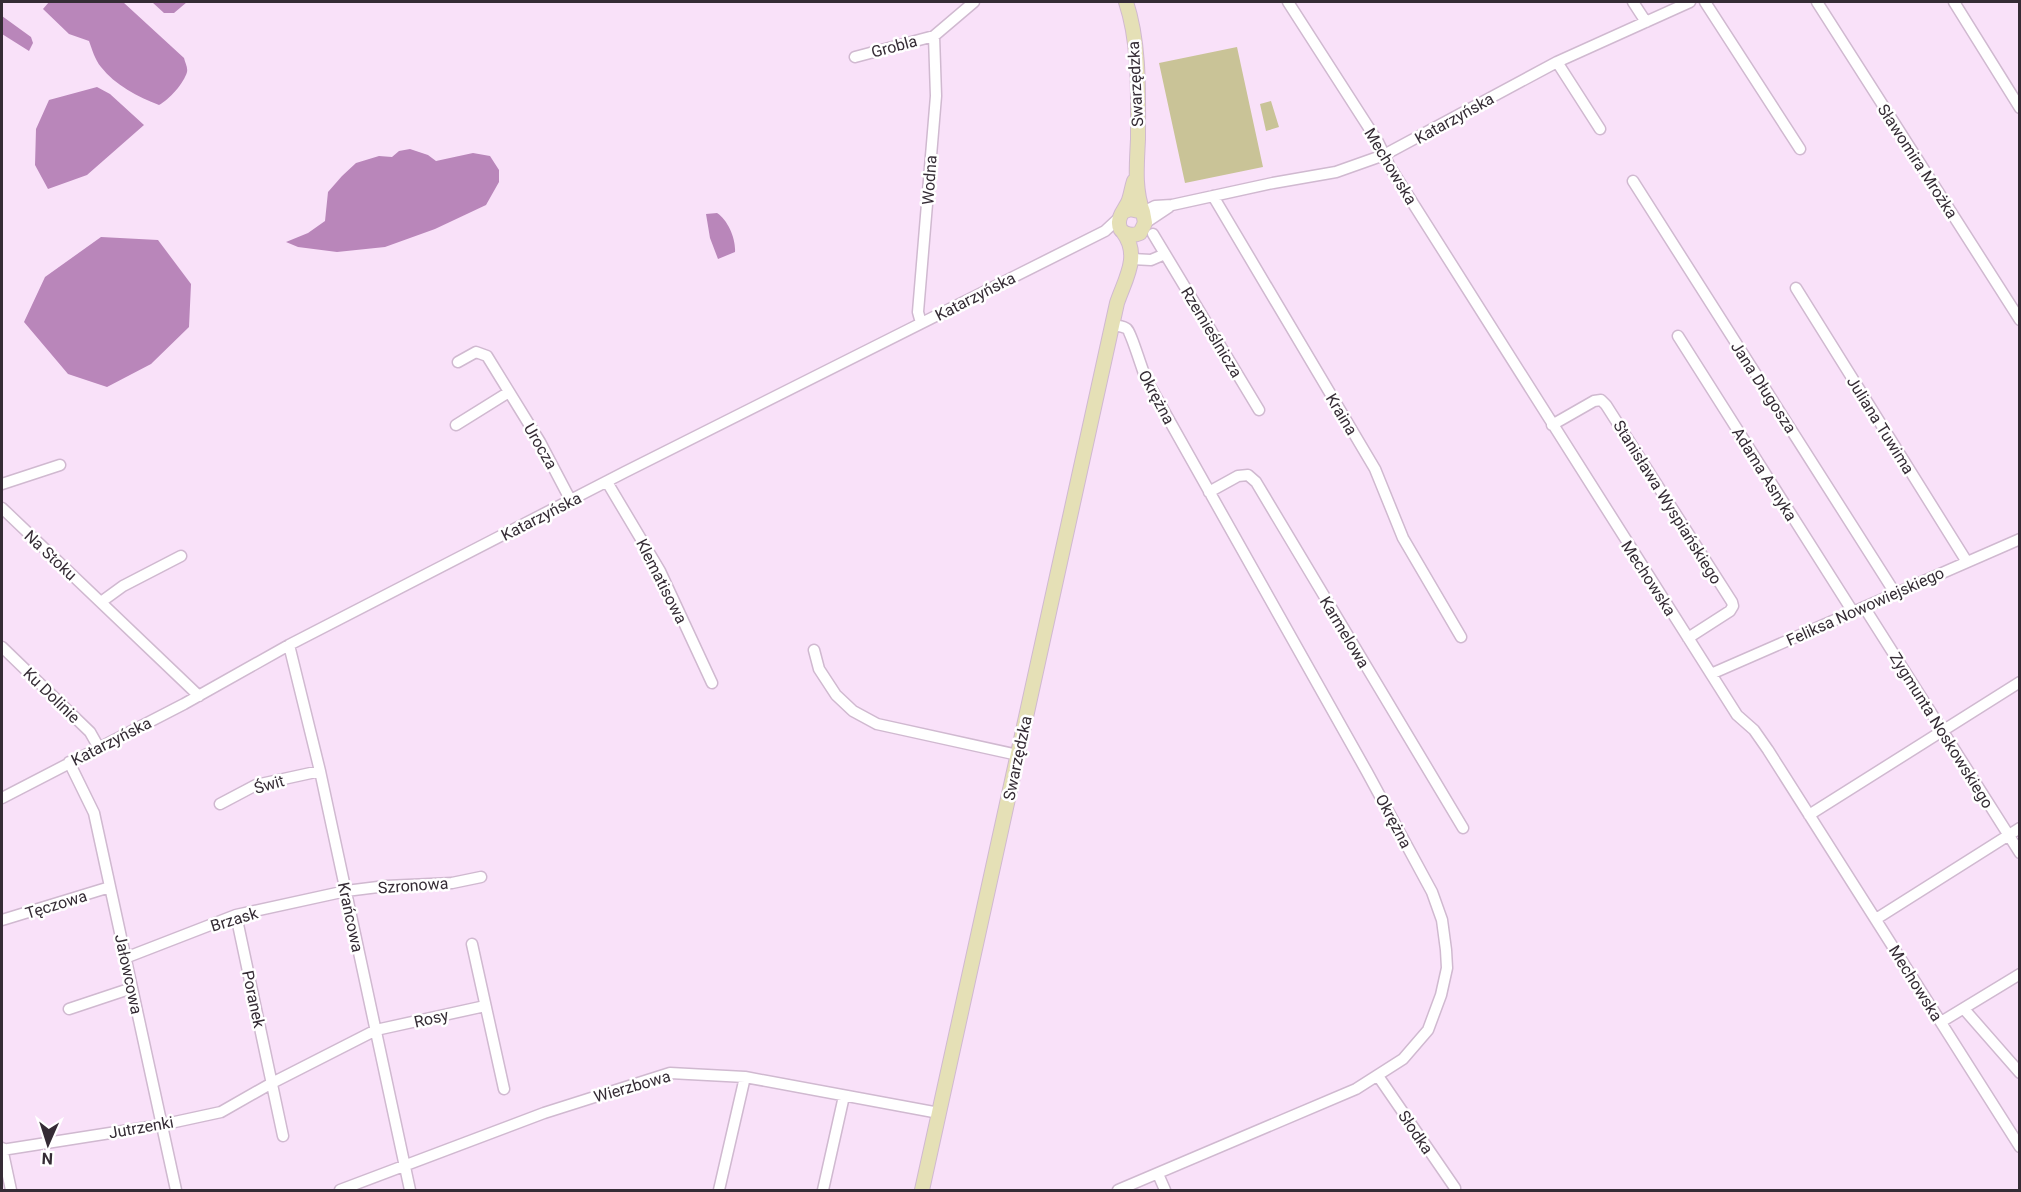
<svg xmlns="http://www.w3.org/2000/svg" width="2021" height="1192" font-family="Roboto,sans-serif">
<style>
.green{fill:#c9c397}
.water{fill:#b986ba}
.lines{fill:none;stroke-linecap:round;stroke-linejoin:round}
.street-casing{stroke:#d0b9d0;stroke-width:13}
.secondary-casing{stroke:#d0b9d0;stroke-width:16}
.street{stroke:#fff;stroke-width:10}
.secondary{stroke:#e5e0b6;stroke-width:14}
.labels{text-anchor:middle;stroke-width:5;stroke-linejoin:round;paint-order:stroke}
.street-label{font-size:16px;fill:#352c35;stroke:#fff}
</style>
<rect width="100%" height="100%" fill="#f9e1f9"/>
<path class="green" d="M1237 47 1263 167 1185 183 1159 63Z
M1271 101 1279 127 1266 131 1260 104Z"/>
<path class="water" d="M49 2H123L184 58C185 63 188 67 187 72 184 83 169 100 159 105 138 97 115 85 101 67 95 60 92 49 89 41L69 34 43 9Z
M152 2H187L174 13H164Z
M2 16 31 37 33 43 29 51 2 34Z
M97 87 110 94 144 125 87 175 48 189 35 165 36 129 49 100Z
M410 149 428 155 436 161 473 153 490 156 499 170V182L486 205 435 229 385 247 337 252 298 247 286 242 308 233 325 221 328 192 342 176 356 163 379 156 392 157 399 151Z
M717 213C728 220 736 239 735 252L718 259 710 238 706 214Z
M101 237 158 240 191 284 189 327 151 364 107 387 68 374 24 322 45 277Z"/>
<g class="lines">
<defs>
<path id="street" d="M1288 2 1378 142 1390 167 1737 715 1754 730 1768 750 2020 1147
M1633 2 1646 22
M1705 2 1800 149
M1817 2 2020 320
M1954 2 2020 108
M855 57 934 36 974 2
M1557 62 1600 129
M1633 181 1895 593
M1213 196 1375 469 1403 538 1461 637
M1143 212 1155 206 1172 205 1273 183 1336 172 1384 155 1557 62 1690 2
M1145 223 1169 207
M1153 234 1259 410
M1132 259 1151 260 1165 254
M1796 288 1967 562
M921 323 918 312 936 96 934 36
M1113 325C1117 326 1124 326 1127 329 1130 330 1143 372 1146 379L1367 772 1432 892 1442 920 1446 950 1447 968 1441 995 1428 1030 1403 1059 1356 1089 1118 1190
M1678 336 1853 612
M458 362 476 352 487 356 540 442 571 501
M456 425 509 392
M1552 425 1594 401 1601 400 1606 405 1732 602 1733 606 1730 611 1688 638
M607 482 660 571 712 683
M2 484 60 465
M1209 492 1238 476 1248 475 1256 482 1463 828
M2 508 199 696
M101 602 123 586 181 556
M1864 607 2020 853
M289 645 320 771 410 1190
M2 647 90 732 99 748
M814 650 819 669 836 695 853 711 877 724 1018 755
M1711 674 2020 539
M69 762 94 813 176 1190
M2 798 184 704 289 645 625 472 1105 231 1119 218
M220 804 256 785 320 771
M1809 815 2020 682
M236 915 283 1136
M1876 919 2020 828
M2 920 110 887
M472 944 504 1089
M125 958 236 915 346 891 386 886 452 883 481 877
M69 1009 132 988
M1964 1009 2020 1073
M1941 1022 2020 974
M1378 1076 1455 1188
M2 1148 11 1190
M2 1150 161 1125 221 1112 272 1083 376 1030 485 1006
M1158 1174 1165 1190
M340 1190 544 1113 670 1073 745 1077 939 1113
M719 1190 745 1077
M823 1190 844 1096"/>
<path id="secondary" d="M1126 2C1140 44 1138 94 1138 139 1137 163 1134 189 1143 212
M1123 212 1130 209 1143 212 1145 223 1140 233C1131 237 1118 234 1119 222 1119 214 1127 207 1129 200 1131 194 1132 187 1134 181
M922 1190 1117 303C1125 279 1141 256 1123 232"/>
</defs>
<use href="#street" class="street-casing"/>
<use href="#secondary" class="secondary-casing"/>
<use href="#street" class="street"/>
<use href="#secondary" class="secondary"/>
</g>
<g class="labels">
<g class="street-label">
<text transform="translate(894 46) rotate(-15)" y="6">Grobla</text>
<text transform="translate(1135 84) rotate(-93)" y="6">Swarzędzka</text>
<text transform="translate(1454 118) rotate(-29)" y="6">Katarzyńska</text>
<text transform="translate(1918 161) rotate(57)" y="6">Sławomira Mrożka</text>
<text transform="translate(1391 166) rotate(59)" y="6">Mechowska</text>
<text transform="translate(929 180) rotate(-86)" y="6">Wodna</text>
<text transform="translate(975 296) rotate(-27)" y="6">Katarzyńska</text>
<text transform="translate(1212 332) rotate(59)" y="6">Rzemieślnicza</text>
<text transform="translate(1764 387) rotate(57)" y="6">Jana Długosza</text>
<text transform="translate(1157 397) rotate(62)" y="6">Okrężna</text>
<text transform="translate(1342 414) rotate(59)" y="6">Kraina</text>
<text transform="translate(1881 425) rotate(58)" y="6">Juliana Tuwima</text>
<text transform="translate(541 446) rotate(60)" y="6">Urocza</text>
<text transform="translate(1765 474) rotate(58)" y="6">Adama Asnyka</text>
<text transform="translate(1668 502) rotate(58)" y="6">Stanisława Wyspiańskiego</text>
<text transform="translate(541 516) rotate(-27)" y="6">Katarzyńska</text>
<text transform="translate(51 555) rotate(43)" y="6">Na Stoku</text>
<text transform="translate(1649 578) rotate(57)" y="6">Mechowska</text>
<text transform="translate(662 581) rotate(63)" y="6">Klematisowa</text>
<text transform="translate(1865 606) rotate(-24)" y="6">Feliksa Nowowiejskiego</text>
<text transform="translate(1345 632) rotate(59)" y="6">Karmelowa</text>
<text transform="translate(52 695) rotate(44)" y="6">Ku Dolinie</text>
<text transform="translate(1942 730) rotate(58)" y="6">Zygmunta Noskowskiego</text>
<text transform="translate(111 741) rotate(-27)" y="6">Katarzyńska</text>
<text transform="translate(1017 758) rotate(-78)" y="6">Swarzędzka</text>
<text transform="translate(269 784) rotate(-16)" y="6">Świt</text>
<text transform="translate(1394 821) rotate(62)" y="6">Okrężna</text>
<text transform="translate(413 885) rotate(-4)" y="6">Szronowa</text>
<text transform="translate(56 904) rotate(-17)" y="6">Tęczowa</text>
<text transform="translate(351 917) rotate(78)" y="6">Krańcowa</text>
<text transform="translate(234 919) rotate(-17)" y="6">Brzask</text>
<text transform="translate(129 974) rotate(78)" y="6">Jałowcowa</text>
<text transform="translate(1916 983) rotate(58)" y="6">Mechowska</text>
<text transform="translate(254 999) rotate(78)" y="6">Poranek</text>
<text transform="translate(431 1018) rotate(-13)" y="6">Rosy</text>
<text transform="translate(632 1086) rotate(-16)" y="6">Wierzbowa</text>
<text transform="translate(141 1127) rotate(-10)" y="6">Jutrzenki</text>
<text transform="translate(1416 1132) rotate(56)" y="6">Słodka</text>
</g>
</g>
<rect width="2021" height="1192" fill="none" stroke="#352c35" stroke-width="6"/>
<g transform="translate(48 1144) rotate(183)" stroke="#ffffff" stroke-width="4.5" paint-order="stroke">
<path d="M0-4.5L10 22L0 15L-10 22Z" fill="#352c35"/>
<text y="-9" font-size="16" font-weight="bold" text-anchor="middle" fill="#352c35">N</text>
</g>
</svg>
